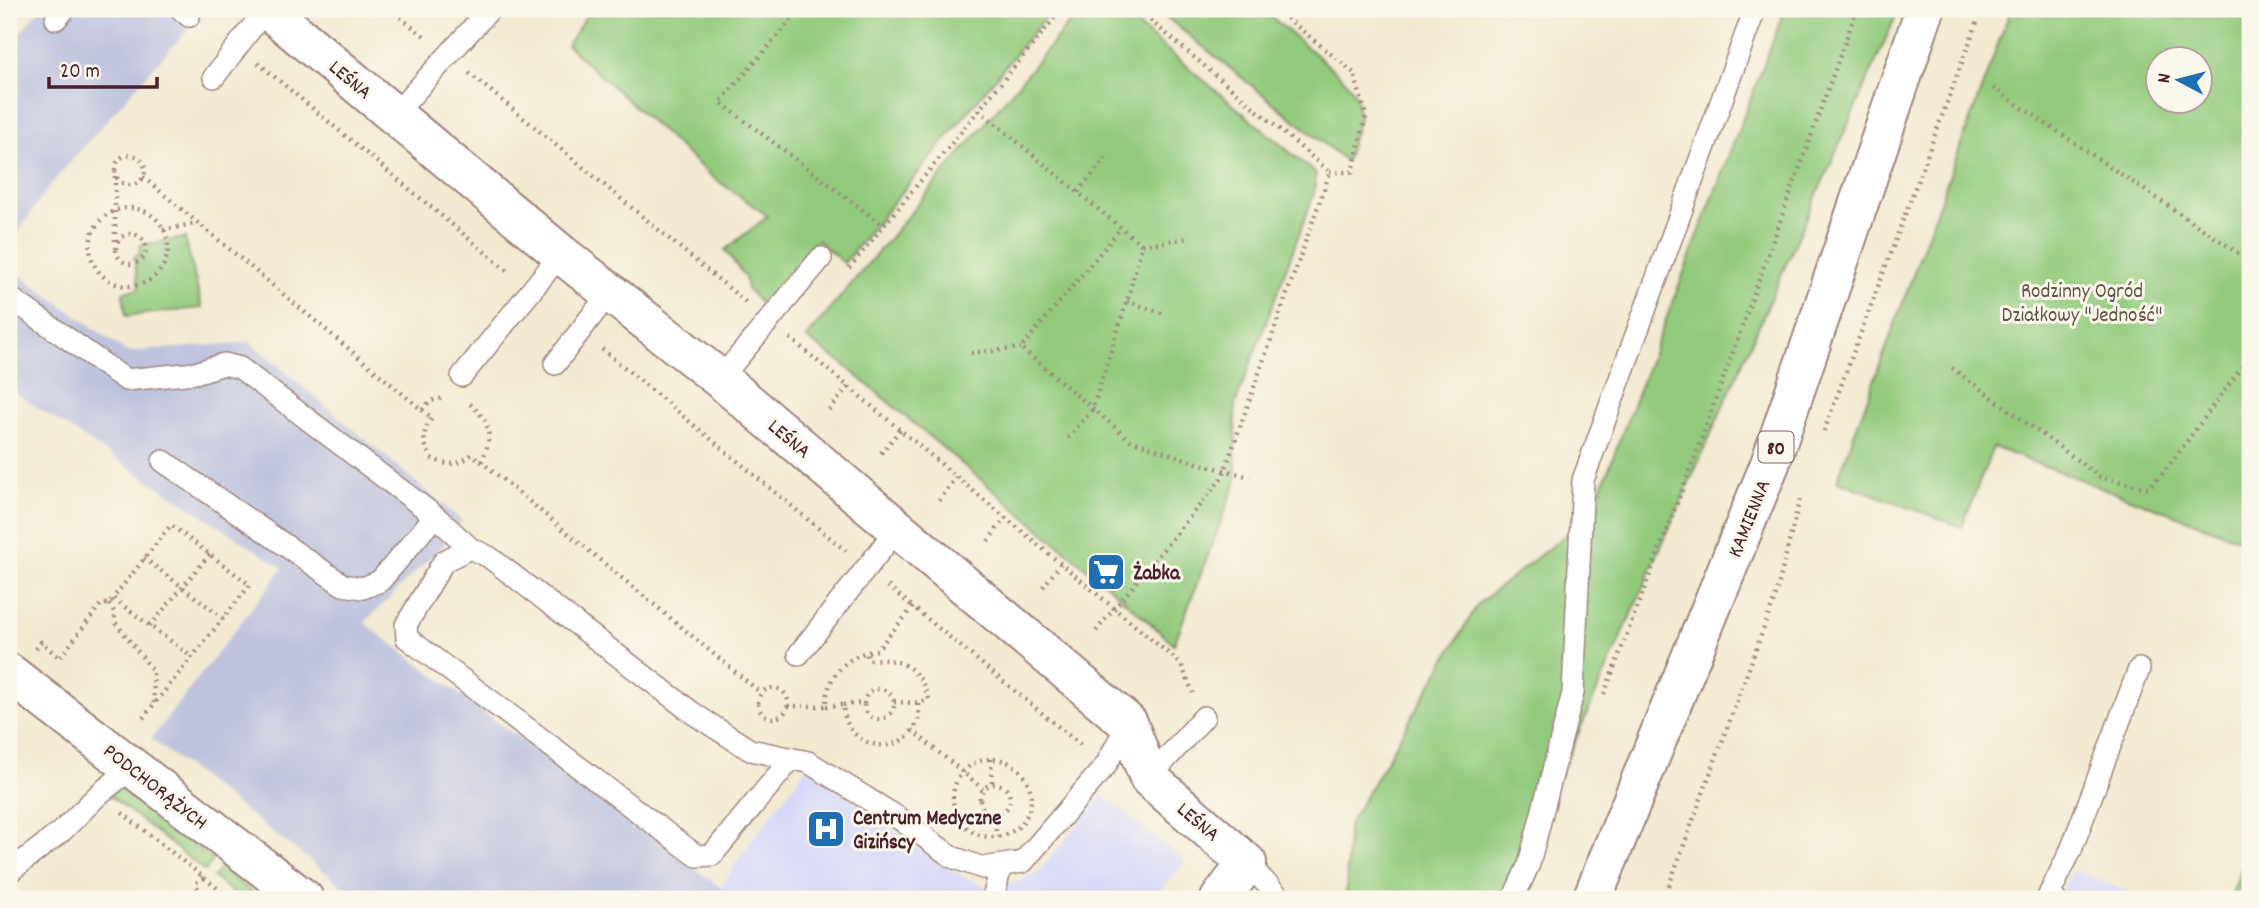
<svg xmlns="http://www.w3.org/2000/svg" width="2259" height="908" font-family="Dekko,sans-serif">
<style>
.built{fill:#d6d7f8}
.industrial{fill:#bec2dd}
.green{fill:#92ca7c;stroke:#6e7454;stroke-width:2;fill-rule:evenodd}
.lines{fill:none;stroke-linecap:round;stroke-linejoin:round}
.lane-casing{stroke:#9e847e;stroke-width:24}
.street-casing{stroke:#9e847e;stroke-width:42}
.primary-casing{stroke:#9e847e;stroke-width:42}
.path{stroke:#9e847e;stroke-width:4.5;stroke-dasharray:2 5;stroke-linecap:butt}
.lane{stroke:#fff;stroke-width:21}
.street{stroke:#fff;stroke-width:38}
.primary{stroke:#fff;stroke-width:38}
.labels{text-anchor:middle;stroke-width:6;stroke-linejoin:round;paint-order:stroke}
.shield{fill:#fbf7ec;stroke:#7f6065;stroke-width:2}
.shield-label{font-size:19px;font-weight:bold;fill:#4a1f2b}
.street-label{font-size:21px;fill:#4a1f2b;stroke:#fbf7ec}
.park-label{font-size:21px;fill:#605243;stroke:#fbf7ec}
.poi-label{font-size:21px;font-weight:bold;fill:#4a1f2b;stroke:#fbf7ec;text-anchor:start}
</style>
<rect width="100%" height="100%" fill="#fbf7ec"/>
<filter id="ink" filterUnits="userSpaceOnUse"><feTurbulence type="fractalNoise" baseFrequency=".0143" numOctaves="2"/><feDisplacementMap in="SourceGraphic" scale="14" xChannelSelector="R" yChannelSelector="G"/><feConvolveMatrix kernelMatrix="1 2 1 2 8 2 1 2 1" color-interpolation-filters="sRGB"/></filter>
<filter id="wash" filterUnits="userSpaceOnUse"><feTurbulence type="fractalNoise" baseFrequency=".00686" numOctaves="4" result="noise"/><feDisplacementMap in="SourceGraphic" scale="28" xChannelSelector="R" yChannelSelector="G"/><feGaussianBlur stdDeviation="1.57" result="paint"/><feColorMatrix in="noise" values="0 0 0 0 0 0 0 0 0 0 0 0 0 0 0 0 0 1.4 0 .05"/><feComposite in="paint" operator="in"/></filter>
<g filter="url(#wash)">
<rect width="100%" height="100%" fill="#f2e9d0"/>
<path class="built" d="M807 767 948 869 983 886 1018 882 1039 872 1101 796 1109 800 1185 861 1154 899H736L720 888 740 857Z
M2072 870 2148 899H2059Z"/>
<path class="industrial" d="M40 9H208L165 54 47 189 9 246V46Z
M9 267 127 352 250 342 462 521 448 540 364 623 736 899H360L151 739 283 568 9 389Z"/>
<path class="green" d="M591 9H1052L844 263 817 240 763 306 747 289 745 277 725 250 768 216 711 176 567 45Z
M1081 9H1118L1316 174 1314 194 1235 405 1236 482 1174 644 1116 593 843 364 806 338Z
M1156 9H1262L1343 78 1356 95 1359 118 1346 161Z
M1785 9H1899L1505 899H1346L1348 826 1478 604 1591 515Z
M2011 9H2250V543L1993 447 1962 527 1837 481ZM2158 60H2200V102H2158Z
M185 238 202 308 126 316 123 292 139 289 134 257 140 254V245Z
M120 788 213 860 205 871 109 795Z
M2250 846V899H2240L2232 894Z
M221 868 261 899H241L213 877Z"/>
</g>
<g filter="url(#ink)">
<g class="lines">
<defs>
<path id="lane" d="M181 9 189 16
M56 19 65 9
M214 77 266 9
M394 115 490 9
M9 297 126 380 195 373 224 364 240 368 435 516 470 548
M555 364 610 292
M462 376 561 254
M720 379 821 258
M163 461 343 585 363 588 380 581 435 516
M799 654 898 528
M791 759 712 855 697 856 407 638 406 625 444 561 470 548 489 557 694 714 750 750 808 762 897 817 952 857 983 868 1023 862 1106 765 1128 723
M1149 778 1204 717
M1247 863 1281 899
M9 872 62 831 99 794 132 768
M993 899 1001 866
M1513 899 1529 864 1573 693 1583 480 1755 9
M2055 899 2048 897 2071 850 2139 669"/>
<path id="street" d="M267 9 561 254 720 379 1128 723 1149 778 1247 863 1220 899
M9 673 304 899"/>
<path id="primary" d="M1592 899 1770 464 1925 9"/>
</defs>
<use href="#lane" class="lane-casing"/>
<use href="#street" class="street-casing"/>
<use href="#primary" class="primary-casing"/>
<path class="path" d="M389 9 427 38
M801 9 720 102 884 226
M1276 9 1354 73 1366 116 1352 172H1330
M1610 9 1614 13 1618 9
M258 63 509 272
M469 73 748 304
M1993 88 2250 261
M979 110 1121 228 1021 348 1130 440 1197 463 1250 477
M115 170a15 15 0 1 1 30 0a15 15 0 1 1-30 0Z
M115 176V244
M143 177 422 410 430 401 445 398
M1078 192 1107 157
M90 247a39 39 0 1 1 78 0a39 39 0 1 1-78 0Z
M163 230 197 223
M116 249a15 15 0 1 1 30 0a15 15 0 1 1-30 0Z
M1142 245 1189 238
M849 268 1062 9
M1127 301 1164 314
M790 338 1181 664 1193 693
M602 349 846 551
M971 353 1021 348
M1952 368 2100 477 2148 488 2165 471 2250 356
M470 404C491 423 493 434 482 461
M422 410 432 418C421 433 423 442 431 458 448 466 457 467 472 454L761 693
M829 410 848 387
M1824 431 1982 9
M1068 438 1092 410 1127 301 1142 245 1121 228
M881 453 900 430
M939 501 956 477
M988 541 1005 518
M144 558 223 618
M888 586 913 607
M1043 587 1061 564
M109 604 115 613V622L153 671 154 704
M150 626 210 554
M1096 631 1222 478 1330 172 1137 9
M36 649 41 642 60 658 101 604H109L113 598
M758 703a15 15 0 1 1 30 0a15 15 0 1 1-30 0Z
M864 704a15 15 0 1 1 30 0a15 15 0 1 1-30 0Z
M1604 694 1694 459 1857 9
M894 702 919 703
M843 705 863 703
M788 706H826C826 675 848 654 877 650L913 607 1083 747
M826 706 843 705C845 752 904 759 918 720 919 715 919 708 919 703L929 699C919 667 901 657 868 660L866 651
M143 718 250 585 171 525 113 598 192 657
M912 730 983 789
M991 759 992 784
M953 798a39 39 0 1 1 78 0a39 39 0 1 1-78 0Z
M980 799a15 15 0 1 1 30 0a15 15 0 1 1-30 0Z
M122 813 231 899
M995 815 996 837
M203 877 195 884 206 899
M1664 899 1776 595 1800 498"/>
<use href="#lane" class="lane"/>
<use href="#street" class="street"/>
<use href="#primary" class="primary"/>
</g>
</g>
<defs>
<symbol id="supermarket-square" viewBox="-11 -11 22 22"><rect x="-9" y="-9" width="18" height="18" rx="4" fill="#1f6fb2" stroke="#fbf7ec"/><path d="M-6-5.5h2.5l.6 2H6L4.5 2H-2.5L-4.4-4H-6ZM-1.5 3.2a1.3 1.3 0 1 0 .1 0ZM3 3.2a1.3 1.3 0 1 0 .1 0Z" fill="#fff"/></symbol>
<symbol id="hospital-square" viewBox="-11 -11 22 22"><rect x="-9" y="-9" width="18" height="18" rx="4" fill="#1f6fb2" stroke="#fbf7ec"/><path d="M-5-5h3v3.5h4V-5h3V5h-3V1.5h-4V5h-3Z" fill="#fff"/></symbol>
</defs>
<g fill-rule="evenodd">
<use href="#supermarket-square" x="1084" y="550" width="44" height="44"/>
<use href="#hospital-square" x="804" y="807" width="44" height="44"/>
</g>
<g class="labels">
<rect class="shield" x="1758.5" y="431.5" width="35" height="31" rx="5"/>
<g class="shield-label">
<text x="1776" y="454">80</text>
</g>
<g class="street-label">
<text transform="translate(351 79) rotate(40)" y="7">LEŚNA</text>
<text transform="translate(790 438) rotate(40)" y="7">LEŚNA</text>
<text transform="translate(1748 518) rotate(-68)" y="7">KAMIENNA</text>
<text transform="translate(156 786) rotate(38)" y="7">PODCHORĄŻYCH</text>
<text transform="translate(1199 821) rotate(40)" y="7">LEŚNA</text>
</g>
<g class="park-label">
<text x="2082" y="297">Rodzinny Ogród<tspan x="2082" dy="24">Działkowy "Jedność"</tspan></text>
</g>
<g class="poi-label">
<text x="1133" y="579">Żabka</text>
<text x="853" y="824">Centrum Medyczne<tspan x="853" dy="24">Gizińscy</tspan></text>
</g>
</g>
<rect width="2259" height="908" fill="none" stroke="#fbf7ec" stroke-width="35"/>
<g transform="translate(2179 80) rotate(277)"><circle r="33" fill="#fbf7ec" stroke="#b4a19f" stroke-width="2"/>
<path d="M0-5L12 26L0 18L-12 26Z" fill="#1f6fb2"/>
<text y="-10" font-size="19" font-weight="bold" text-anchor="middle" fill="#4a1f2b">N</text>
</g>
<path d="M49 77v10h108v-10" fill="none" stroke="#4a1f2b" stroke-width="3.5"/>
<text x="60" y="77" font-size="21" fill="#4a1f2b" stroke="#fbf7ec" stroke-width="5" paint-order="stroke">20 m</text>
</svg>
